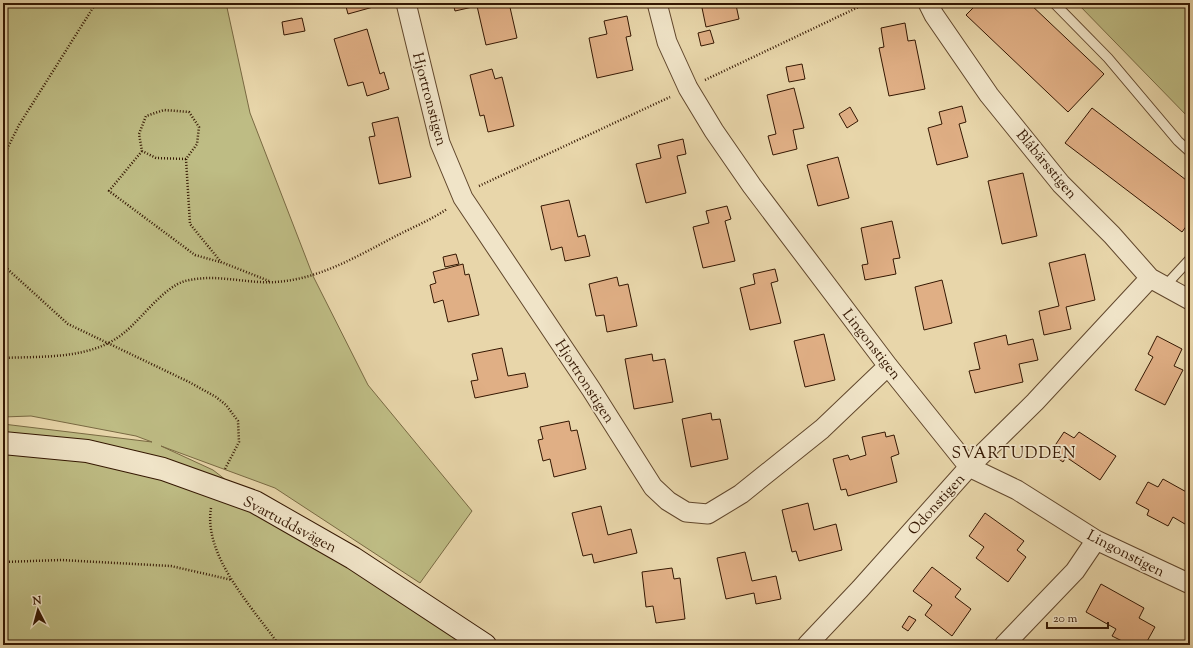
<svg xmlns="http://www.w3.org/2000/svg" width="1193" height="648" font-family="'Sorts Mill Goudy',serif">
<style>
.green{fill:#bebc84;stroke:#796a43}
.building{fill:#e0af85;stroke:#341702}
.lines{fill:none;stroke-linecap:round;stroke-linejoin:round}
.lane-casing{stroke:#61472c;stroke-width:11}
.street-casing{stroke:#61472c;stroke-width:21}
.secondary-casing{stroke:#341702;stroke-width:24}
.path{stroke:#341702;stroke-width:2.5;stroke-dasharray:1 2;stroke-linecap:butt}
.lane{stroke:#f0e4c8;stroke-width:9}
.street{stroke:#f0e4c8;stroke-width:19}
.secondary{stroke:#f0e4c8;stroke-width:22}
.labels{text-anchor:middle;stroke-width:3.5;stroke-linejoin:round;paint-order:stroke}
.street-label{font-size:15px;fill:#341702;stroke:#f0e4c8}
.neighbourhood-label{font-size:16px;letter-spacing:1px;fill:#341702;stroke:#f0e4c8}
</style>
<rect width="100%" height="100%" fill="#e8d6aa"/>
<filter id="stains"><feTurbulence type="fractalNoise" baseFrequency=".005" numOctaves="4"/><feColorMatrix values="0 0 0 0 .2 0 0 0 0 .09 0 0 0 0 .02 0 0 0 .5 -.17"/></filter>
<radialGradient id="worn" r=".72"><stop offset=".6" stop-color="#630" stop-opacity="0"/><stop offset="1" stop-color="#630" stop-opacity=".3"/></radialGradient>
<path class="green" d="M3 3H226L250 113 313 276 368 385 472 511 420 583 275 488 161 446 213 470 270 514 485 645H3V424L152 442 136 436 31 416 3 417Z
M1077 3H1190V119Z"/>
<path class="building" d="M345 3H384V4L348 14Z
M453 3H509L517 38 486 45 477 6 455 11Z
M701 3H743V4L736 5 739 19 706 27Z
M978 3H1029L1104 74 1068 112 966 15Z
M627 16 631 36 626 37 633 70 597 78 589 38 607 34 604 21Z
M302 18 305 31 284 35 282 22Z
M905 23 908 41 915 40 925 89 889 96 879 48 884 47 881 28Z
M367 29 380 74 384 72 389 89 367 96 363 82 348 86 334 39Z
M710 30 714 43 701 46 698 33Z
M802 64 805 79 789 82 786 67Z
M492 69 495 79 502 77 514 126 488 132 484 115 480 116 470 75Z
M794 88 804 128 793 130 797 149 773 155 768 136 776 134 767 95Z
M962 106 966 122 959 124 968 157 937 165 928 128 942 124 939 112Z
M850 107 858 121 847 128 839 114Z
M1092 108 1190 183V221L1182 232 1065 143Z
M398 117 411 177 379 184 369 137 375 136 372 123Z
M683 139 686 154 677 156 686 193 646 203 636 164 661 158 658 145Z
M838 157 849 198 818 206 807 165Z
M1023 173 1037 236 1002 244 988 181Z
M569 200 578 237 585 235 590 256 565 261 562 247 551 250 541 206Z
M727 206 731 219 725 221 735 261 703 268 693 227 709 223 706 211Z
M892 221 900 258 893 259 896 274 865 280 862 265 868 264 861 228Z
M456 254 459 264 445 267 443 257Z
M1085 254 1095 300 1066 307 1071 329 1044 335 1039 311 1059 306 1049 263Z
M463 264 465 275 469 274 479 315 448 322 443 300 434 303 430 285 436 283 433 272Z
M775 269 778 281 771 283 781 323 750 330 740 288 755 284 753 274Z
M617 277 619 286 628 284 637 326 607 332 604 315 596 316 589 284Z
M942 280 952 323 924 330 915 287Z
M824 334 835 380 805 387 794 341Z
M1006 335 1008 345 1033 339 1038 360 1019 364 1023 382 975 393 969 371 980 369 974 343Z
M1157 336 1182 349 1174 366 1183 370 1165 405 1135 390 1153 357 1148 354Z
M502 348 508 376 525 373 528 387 475 398 471 381 478 380 472 354Z
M652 354 653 361 665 359 673 402 634 409 625 359Z
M711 413 712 420 720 419 728 459 691 467 682 419Z
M569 421 571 431 577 430 586 469 554 477 550 459 543 461 538 440 543 439 540 427Z
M885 432 886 437 894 435 899 454 891 457 897 482 848 496 846 489 841 490 833 459 848 455 850 460 866 455 862 437Z
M1064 432 1074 438 1079 432 1116 456 1100 480 1066 457 1063 462 1050 453Z
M1163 479 1190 494V527L1173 517 1168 526 1147 515 1149 510 1136 503 1148 482 1158 487Z
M808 503 814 530 836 524 842 550 799 561 796 551 792 552 782 510Z
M601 506 608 535 631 529 637 553 594 563 592 554 583 556 572 513Z
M985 513 1024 541 1017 550 1026 557 1008 582 976 558 984 547 969 536Z
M745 552 752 581 776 576 781 599 756 604 754 593 726 599 717 558Z
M932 567 961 589 955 597 971 609 952 636 925 615 932 605 913 591Z
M672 568 674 579 680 578 685 619 656 623 653 606 646 607 642 572Z
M1101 584 1144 608 1139 618 1155 627 1145 645H1121L1122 641 1112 636 1116 629 1086 612Z
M909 616 916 620 908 631 902 627Z"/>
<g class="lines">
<defs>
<path id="lane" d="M1054 3 1108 58 1178 141 1190 152
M1165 286 1190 259"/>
<path id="street" d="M406 3 440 143 463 198 591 389 653 487 668 501 686 512 708 514 741 494 822 429 888 366
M657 3 667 42 688 88 714 131 752 186 888 366 969 467 1017 490 1096 540 1190 584
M928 3 934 15 989 95 1061 184 1112 235 1150 278 1190 300
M807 645 860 589 969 467 1035 402 1150 278
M1004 645 1075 571 1096 540"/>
<path id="secondary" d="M3 443 87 451 163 469 255 502 353 558 485 645"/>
</defs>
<use href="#lane" class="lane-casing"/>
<use href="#street" class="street-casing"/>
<use href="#secondary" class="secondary-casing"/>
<path class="path" d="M705 80 867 3
M142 151 109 191 195 255 220 262
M3 157 19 125 96 3
M186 159 156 158 142 151 139 134 146 116 164 110 189 112 199 127 197 144 186 159 190 224 221 262 269 281
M479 186 670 97
M3 265 68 324 189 382 216 397 226 405 238 421 239 442 225 469
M3 358C44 356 92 360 125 332 142 318 164 287 185 281 217 273 245 284 276 282 319 279 356 257 394 237 411 228 431 220 447 209
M211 508C203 556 253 608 279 645
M3 562 61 560 171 566 232 580"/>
<use href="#lane" class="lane"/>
<use href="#street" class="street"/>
<use href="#secondary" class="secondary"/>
</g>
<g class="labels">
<g class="street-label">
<text transform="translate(430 99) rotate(75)" y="5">Hjortronstigen</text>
<text transform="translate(1047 164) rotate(50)" y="5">Blåbärsstigen</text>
<text transform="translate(872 344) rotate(52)" y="5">Lingonstigen</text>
<text transform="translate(585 381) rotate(57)" y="5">Hjortronstigen</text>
<text transform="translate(936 504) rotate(-48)" y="5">Odonstigen</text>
<text transform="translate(290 524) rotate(28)" y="5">Svartuddsvägen</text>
<text transform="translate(1126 553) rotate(27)" y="5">Lingonstigen</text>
</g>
<g class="neighbourhood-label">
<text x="1014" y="458">SVARTUDDEN</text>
</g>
</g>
<rect width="1193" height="648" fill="none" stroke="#e8d6aa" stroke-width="16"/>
<rect x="4" y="4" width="1185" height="640" fill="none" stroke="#341702" stroke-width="2"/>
<rect x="8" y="8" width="1177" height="632" fill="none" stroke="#341702"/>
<g transform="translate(38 610) rotate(354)" stroke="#f0e4c8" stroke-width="3" paint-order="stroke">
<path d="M0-3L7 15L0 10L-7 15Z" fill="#341702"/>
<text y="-6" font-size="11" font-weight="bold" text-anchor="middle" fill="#341702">N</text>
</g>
<path d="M1047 622v6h61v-6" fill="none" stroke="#341702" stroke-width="2"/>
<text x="1053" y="622" font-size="12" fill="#341702" stroke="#f0e4c8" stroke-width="3" paint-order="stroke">20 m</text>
<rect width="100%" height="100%" filter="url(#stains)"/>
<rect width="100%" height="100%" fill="url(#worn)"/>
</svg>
